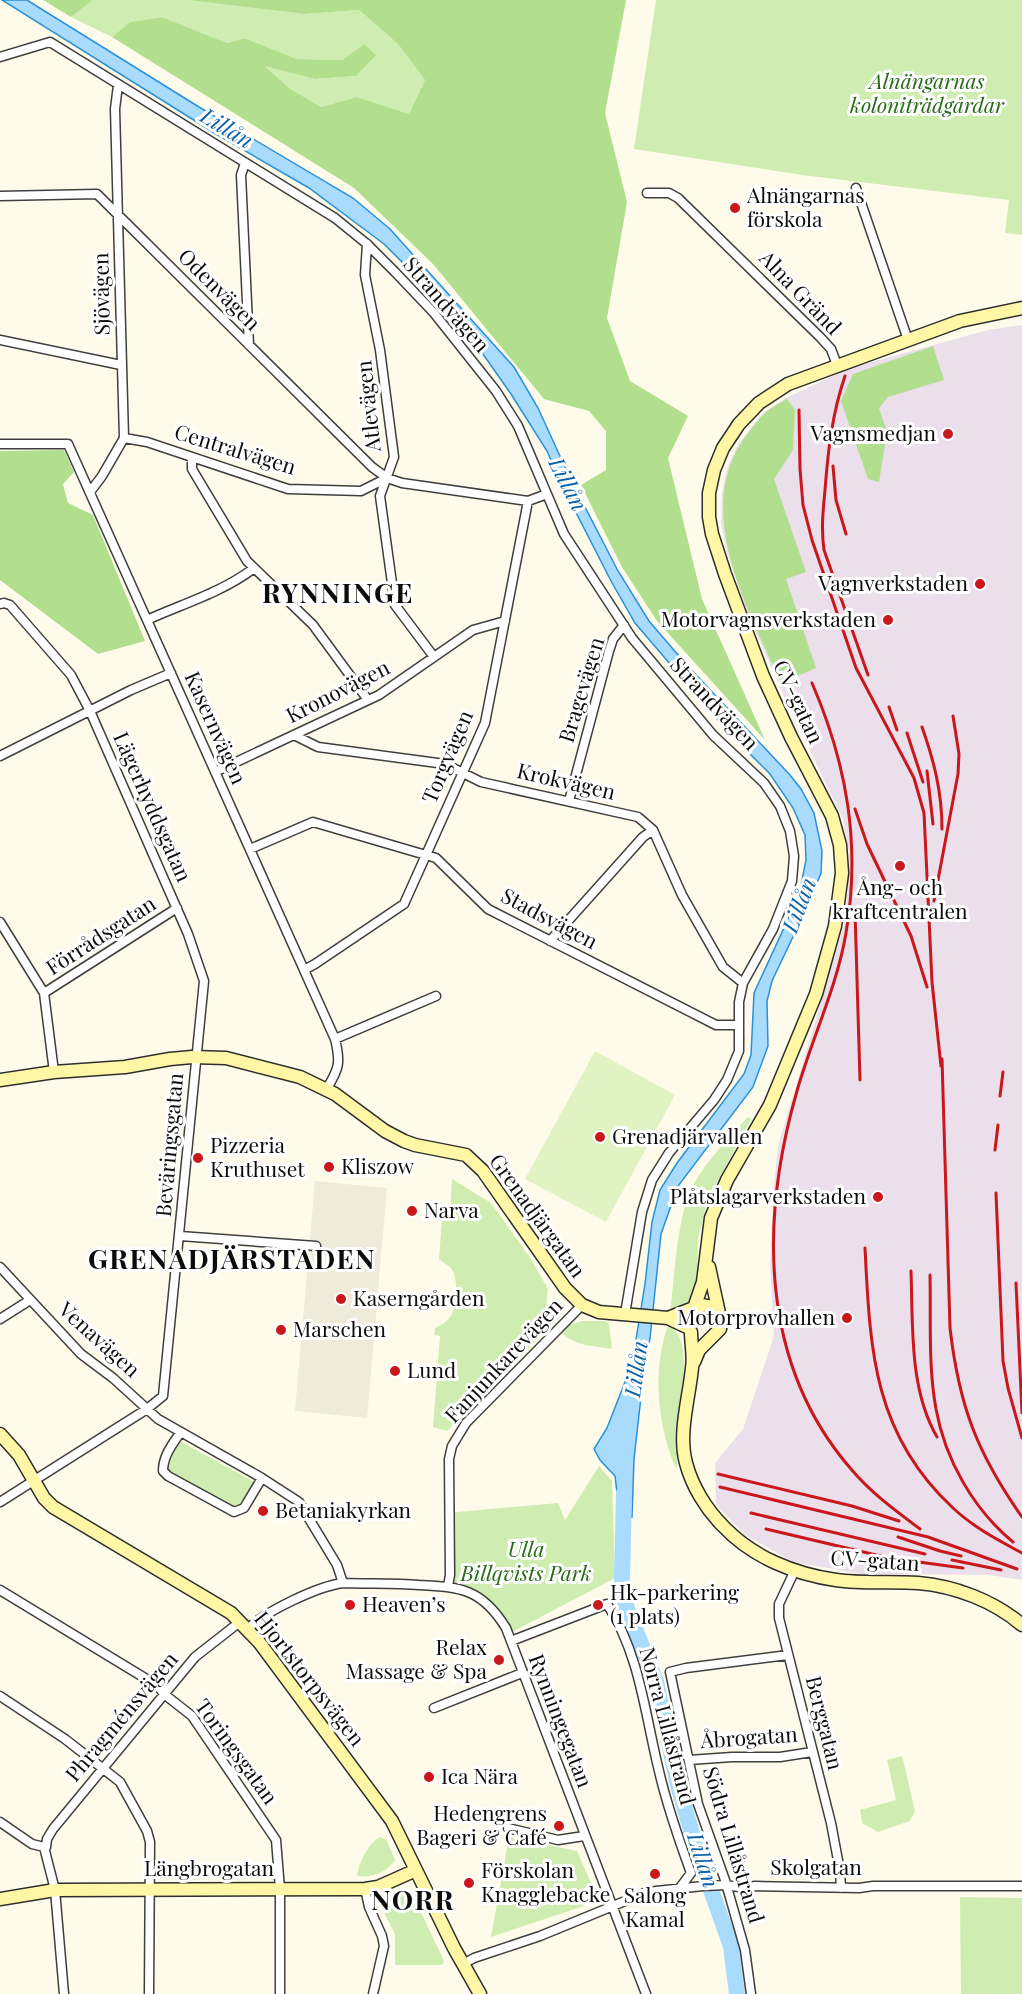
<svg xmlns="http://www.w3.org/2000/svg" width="1022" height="1994" font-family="'Playfair Display',serif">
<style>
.industrial{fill:#ebdfec}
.green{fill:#cfedb0}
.forest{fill:#b1df8e}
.pitch{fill:#e2f3c3}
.plaza{fill:#efead9}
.water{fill:#a9dbfc;stroke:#2990da;stroke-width:1.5}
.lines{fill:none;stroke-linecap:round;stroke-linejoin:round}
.river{stroke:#a9dbfc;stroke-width:16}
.street-casing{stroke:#3f3f3f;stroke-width:11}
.secondary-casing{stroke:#2e2e2e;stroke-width:15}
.street{stroke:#fff;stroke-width:8}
.secondary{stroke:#fff7a6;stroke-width:12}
.rail{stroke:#c9171b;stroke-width:3}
.poi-dot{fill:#c9171b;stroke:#fff;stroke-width:2}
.labels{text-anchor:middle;stroke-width:6;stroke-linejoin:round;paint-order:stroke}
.park-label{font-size:21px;font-style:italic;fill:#266916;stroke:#fff}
.poi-label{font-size:21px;fill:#0c0c0c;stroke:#fff;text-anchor:start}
.street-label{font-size:21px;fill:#0c0c0c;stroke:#fff}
.water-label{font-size:22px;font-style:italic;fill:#0a60a9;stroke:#fff}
.district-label{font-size:27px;font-weight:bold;letter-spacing:1.5px;fill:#0c0c0c;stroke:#fff}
</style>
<rect width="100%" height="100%" fill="#fffbeb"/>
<path class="industrial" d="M1022 325V1580L989 1575 862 1574 793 1562 744 1534 716 1505 715 1463 743 1429 774 1336 770 1262 774 1187 778 1146 843 928 848 892 849 852 843 819 791 712 748 615 727 552 721 524 722 492 728 466 738 444 763 413 786 398 850 368 988 330Z"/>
<path class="green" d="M93 0H188L304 14 359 10 398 44 425 80 409 114 357 97 321 107 289 88 264 65 315 79 356 76 364 44 342 60 295 59 246 38 227 43 162 17 130 22 112 37 71 17Z
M656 0H1022V235L1005 233 1009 200 802 175 634 149Z
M748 1117 751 1119 708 1199 698 1239 697 1284 693 1295 689 1301 670 1312C675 1275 676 1223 691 1190 703 1164 729 1138 748 1117Z
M452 1179 491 1203 531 1259 548 1289 545 1321 549 1328 447 1431 433 1427 440 1336 434 1335 435 1328C441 1325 447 1322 451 1316 457 1305 459 1279 451 1268 448 1265 442 1262 439 1259L442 1219 450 1213Z
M582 1321H606L609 1324 612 1349C595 1346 574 1346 562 1333L569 1325Z
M668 1325C697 1341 678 1403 676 1431 675 1443 680 1458 676 1469 657 1424 652 1371 668 1325Z
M178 1440 254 1482C248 1494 244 1505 230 1507L166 1468 171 1450Z
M599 1466 612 1481 615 1578 512 1632 485 1602 450 1581 446 1513 558 1503 565 1520Z
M902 1756 915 1811 910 1821 878 1832 862 1823 860 1810 896 1800 887 1760Z
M381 1837 387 1841 395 1860C389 1871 369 1880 357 1875 359 1863 369 1841 381 1837Z
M509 1837 577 1851 595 1892 593 1897 584 1906 491 1937Z
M399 1888 411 1891 444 1961 442 1965H395V1934L378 1901Z
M960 1897 1022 1898V1994H961Z"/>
<path class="forest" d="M43 0H93L71 17Z
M188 0H626L605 113 627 202 607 318 630 381 688 416 668 458 702 599 765 740 657 621 622 567 581 485 606 470V431L589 411 544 399 433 264 354 188 112 37 130 22 162 17 227 43 245 38 296 59 342 60 364 44 376 55 356 76 315 79 265 66 289 88 321 107 357 97 409 114 425 80 398 44 359 10 304 14Z
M933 346 944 380 888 397 879 408 887 432 879 482 868 479 841 401 853 374Z
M787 399 795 410 793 450 774 479 806 572 786 579 816 668 781 683C748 609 689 507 749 432 754 426 758 419 764 414 770 408 780 403 787 399Z
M64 450 74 472 63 484 68 503 93 515 145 641 98 654 0 580V451Z"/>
<path class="pitch" d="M595 1051 675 1095 606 1222 525 1179Z"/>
<path class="plaza" d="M315 1181 387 1188 367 1418 295 1411Z"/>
<path class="water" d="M2 0H27L199 107 353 198 390 229 514 367 538 408 570 478 618 571 649 621 685 663 790 775 801 789 814 813 822 851 821 873 810 901 772 981 767 1001 768 1046 753 1087 678 1186 661 1234 650 1338 641 1397 634 1459 632 1517 623 1514 620 1499 617 1492 615 1476 600 1460 594 1449 607 1428 632 1364 645 1284 652 1222 660 1190 677 1163 744 1074 751 1055 754 993 799 895 806 860 805 835 793 808 770 774 729 733 635 623 611 581 567 495 547 451 511 394 464 327 429 289 384 244 309 188 216 134Z"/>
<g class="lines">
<path class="river" d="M624 1493 622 1579 626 1606 656 1682 678 1785 697 1851 731 1946 737 1994"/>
<defs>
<path id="street" d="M0 57 50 42 335 218 367 244 395 272 434 313 496 391 518 426 564 534 632 638 713 735 764 783 780 806 790 831 794 856 792 881 773 929 743 983 739 1002V1051L727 1080 714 1100 669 1153 652 1180 642 1212 625 1314
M245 163 241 175 249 345
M856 188 908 340
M647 193H669L678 198 820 337 831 349 837 365
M0 196 97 194 372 467 387 478
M367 244 365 275 380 350 394 457 380 496 395 605 434 657
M0 340 121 365
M124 438 147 442 288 489 361 491 387 478 402 483 528 501 547 494
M0 444H68L335 1039C341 1063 339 1069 326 1090
M192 457V469L247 561 313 625 368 700
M90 492 102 476 124 438 115 109 118 85
M0 604 4 603 10 605 71 675 90 711 188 934 204 981 163 1396 147 1409 0 1502
M147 620C182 604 223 592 254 568
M294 735 318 747 445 764 481 782 638 817 653 830 682 895 723 967 743 983
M0 756 131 690 171 673
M215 772 379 695 473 630 505 621
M569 801 609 651 613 639 624 625
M250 849 313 822 436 858 488 909 716 1025H739
M0 922 44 993 54 1072
M550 941 643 837 653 830
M304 970 315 964 404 904 426 855 485 723 528 501
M44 993 177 908
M335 1039 436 996
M180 1236 316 1246
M0 1267 81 1354 113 1378 158 1419 262 1478 299 1502 337 1565 343 1583
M0 1319 30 1300
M180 1433C172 1445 163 1456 163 1471L168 1476 234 1512 244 1508 262 1478
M795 1570 779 1604V1618L831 1823 840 1871 841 1888
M448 1586 450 1575 449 1459 452 1446 466 1423 582 1305
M0 1590 158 1686 164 1694 192 1716 276 1840 280 1889V1994
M248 1629C265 1611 319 1586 343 1583 368 1584 394 1583 419 1585 461 1587 482 1589 506 1628L646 1994
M511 1641 607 1604C640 1654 645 1715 659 1771 667 1806 679 1840 691 1873L679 1889
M0 1696 65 1739 120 1782 147 1831 150 1842 149 1994
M434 1708 522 1673
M689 1760 732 1757H780L812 1752
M0 1822 32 1844 44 1847
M508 1828 558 1840 584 1836
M44 1847H46L47 1839 53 1829 195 1657 241 1621
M44 1847 55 1890 64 1994
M365 1889 369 1907 382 1936 384 1946 373 1994
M463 1964 474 1958 540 1936 647 1892 703 1886 726 1885 745 1888 755 1886 859 1888 873 1886H1022
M751 1994 745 1950 725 1880 698 1804 670 1672 686 1668 788 1655"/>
<path id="secondary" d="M0 1080 54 1072 125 1067 170 1059 192 1057 226 1058 300 1077 335 1094 385 1131 404 1141 415 1145 466 1155 483 1171 565 1288 582 1305 599 1312 668 1318 689 1328
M709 1267 719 1313
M694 1308 703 1282 711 1218 727 1180 770 1105 816 994 835 926 842 873 840 845 832 816 791 737 763 676 725 574 712 534 709 517V493L714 470 723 448 739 424 759 403 788 384 960 321 1022 308
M668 1318 701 1305 713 1307 719 1313 721 1322 720 1329 699 1350 694 1362
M691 1332C691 1344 694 1356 692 1368 689 1399 678 1433 686 1463 692 1486 706 1509 723 1526 752 1557 794 1574 836 1580 863 1584 891 1581 918 1583 955 1586 994 1601 1022 1625
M0 1434 19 1455 44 1498 53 1507 231 1613 259 1642 392 1821 454 1948 480 1994
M0 1899 55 1890 365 1889 378 1887 416 1870"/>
</defs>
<use href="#street" class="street-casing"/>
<use href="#secondary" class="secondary-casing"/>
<use href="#street" class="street"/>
<use href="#secondary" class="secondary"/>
<path class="rail" d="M845 376C832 414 828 451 825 490 823 511 821 529 824 550L868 675
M799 410 800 469 803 505 812 540 856 668 914 778 924 813 932 982 941 1066
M833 466 836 500 846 534
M812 683C847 764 861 845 846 933 837 987 812 1038 797 1091 760 1219 759 1363 851 1469 871 1493 896 1511 920 1529
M889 707 897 730
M922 727C934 761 942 792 942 829
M907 733 923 782
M927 771 933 824
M855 809 867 844 911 936 927 987
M934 901 958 774 959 754 953 716
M855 911 860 1080
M942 1059 950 1328C959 1406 977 1453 1022 1517
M1000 1096 1003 1072
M995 1150 998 1125
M996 1193 1003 1361 1008 1388 1022 1438
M865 1248C870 1349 873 1434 953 1508 973 1527 998 1540 1022 1553
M911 1271C913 1325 909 1389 937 1437
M930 1275C931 1318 928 1366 936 1409 945 1459 973 1509 1013 1542
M1016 1283 1022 1413
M718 1474 852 1506 899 1521
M720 1487 928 1537 1017 1569
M751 1513 925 1554
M766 1529 889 1558 963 1568
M898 1537 940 1551 961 1556
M952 1560 1001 1570"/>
</g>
<g class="poi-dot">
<circle cx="735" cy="208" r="6"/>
<circle cx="948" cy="434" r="6"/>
<circle cx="980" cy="584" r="6"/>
<circle cx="888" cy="620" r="6"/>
<circle cx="900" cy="866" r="6"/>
<circle cx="600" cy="1137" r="6"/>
<circle cx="198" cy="1158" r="6"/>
<circle cx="329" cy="1167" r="6"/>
<circle cx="878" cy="1197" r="6"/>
<circle cx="412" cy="1211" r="6"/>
<circle cx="341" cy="1299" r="6"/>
<circle cx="847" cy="1318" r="6"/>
<circle cx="281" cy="1330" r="6"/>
<circle cx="395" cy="1371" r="6"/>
<circle cx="263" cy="1511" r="6"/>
<circle cx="350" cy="1605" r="6"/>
<circle cx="598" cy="1605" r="6"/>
<circle cx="499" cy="1660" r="6"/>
<circle cx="429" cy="1777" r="6"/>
<circle cx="559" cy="1826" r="6"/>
<circle cx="655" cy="1874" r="6"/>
<circle cx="469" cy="1883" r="6"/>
</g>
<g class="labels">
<g class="park-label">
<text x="927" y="89">Alnängarnas<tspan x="927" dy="24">koloniträdgårdar</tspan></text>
<text x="526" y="1557">Ulla<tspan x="526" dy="24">Billqvists Park</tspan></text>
</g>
<g class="poi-label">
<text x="747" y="203">Alnängarnas<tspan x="747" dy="24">förskola</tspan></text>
<text x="936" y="441" text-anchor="end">Vagnsmedjan</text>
<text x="968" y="591" text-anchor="end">Vagnverkstaden</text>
<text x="876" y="627" text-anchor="end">Motorvagnsverkstaden</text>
<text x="900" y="895" text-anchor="middle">Ång- och<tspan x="900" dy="24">kraftcentralen</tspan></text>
<text x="612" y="1144">Grenadjärvallen</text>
<text x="210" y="1153">Pizzeria<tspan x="210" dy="24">Kruthuset</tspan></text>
<text x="341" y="1174">Kliszow</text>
<text x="866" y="1204" text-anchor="end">Plåtslagarverkstaden</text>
<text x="424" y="1218">Narva</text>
<text x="353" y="1306">Kaserngården</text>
<text x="835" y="1325" text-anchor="end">Motorprovhallen</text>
<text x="293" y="1337">Marschen</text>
<text x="407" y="1378">Lund</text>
<text x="275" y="1518">Betaniakyrkan</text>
<text x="610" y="1600">Hk-parkering<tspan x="610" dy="24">(1 plats)</tspan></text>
<text x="362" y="1612">Heaven’s</text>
<text x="487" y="1655" text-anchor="end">Relax<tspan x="487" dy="24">Massage &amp; Spa</tspan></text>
<text x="441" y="1784">Ica Nära</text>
<text x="547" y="1821" text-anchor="end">Hedengrens<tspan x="547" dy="24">Bageri &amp; Café</tspan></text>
<text x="481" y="1878">Förskolan<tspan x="481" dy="24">Knagglebacke</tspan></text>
<text x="655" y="1903" text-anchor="middle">Salong<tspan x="655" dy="24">Kamal</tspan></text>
</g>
<g class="street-label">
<text transform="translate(219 290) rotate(45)" y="7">Odenvägen</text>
<text transform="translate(800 293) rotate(46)" y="7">Alna Gränd</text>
<text transform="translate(102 294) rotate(-91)" y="7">Sjövägen</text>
<text transform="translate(446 305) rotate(49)" y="7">Strandvägen</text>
<text transform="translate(369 406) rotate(-96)" y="7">Atlevägen</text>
<text transform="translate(235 450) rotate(17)" y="7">Centralvägen</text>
<text transform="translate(582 690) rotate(-73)" y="7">Bragevägen</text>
<text transform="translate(338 692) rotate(-27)" y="7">Kronovägen</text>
<text transform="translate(798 702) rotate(65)" y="7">CV-gatan</text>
<text transform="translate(714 704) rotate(47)" y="7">Strandvägen</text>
<text transform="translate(215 728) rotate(66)" y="7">Kasernvägen</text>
<text transform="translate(448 757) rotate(-67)" y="7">Torgvägen</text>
<text transform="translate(566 782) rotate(13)" y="7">Krokvägen</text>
<text transform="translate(152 807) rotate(66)" y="7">Lägerhyddsgatan</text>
<text transform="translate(549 919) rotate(28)" y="7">Stadsvägen</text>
<text transform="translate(101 936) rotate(-33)" y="7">Förrådsgatan</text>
<text transform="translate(170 1145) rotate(-85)" y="7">Beväringsgatan</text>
<text transform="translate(537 1216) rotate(54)" y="7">Grenadjärgatan</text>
<text transform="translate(99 1340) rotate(42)" y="7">Venavägen</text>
<text transform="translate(504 1361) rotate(-47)" y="7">Fanjunkarevägen</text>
<text transform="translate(875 1561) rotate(4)" y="7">CV-gatan</text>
<text transform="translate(309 1679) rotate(52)" y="7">Hjortstorpsvägen</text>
<text transform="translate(122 1717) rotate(-50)" y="7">Phragménsvägen</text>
<text transform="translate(560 1721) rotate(69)" y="7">Rynningegatan</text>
<text transform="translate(824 1723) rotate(76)" y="7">Berggatan</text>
<text transform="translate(667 1726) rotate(75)" y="7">Norra Lillåstrand</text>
<text transform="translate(749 1738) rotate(-4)" y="7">Åbrogatan</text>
<text transform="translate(236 1752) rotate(54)" y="7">Toringsgatan</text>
<text transform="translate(733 1845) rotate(73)" y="7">Södra Lillåstrand</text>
<text x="816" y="1875">Skolgatan</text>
<text x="209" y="1876">Längbrogatan</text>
</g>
<g class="water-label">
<text transform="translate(227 128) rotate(31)" y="8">Lillån</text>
<text transform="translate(568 484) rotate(63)" y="8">Lillån</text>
<text transform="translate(799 905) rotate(-69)" y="8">Lillån</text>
<text transform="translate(636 1369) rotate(-82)" y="8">Lillån</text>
<text transform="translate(703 1860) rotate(72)" y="8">Lillån</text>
</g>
<g class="district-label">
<text x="338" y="603">RYNNINGE</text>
<text x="232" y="1269">GRENADJÄRSTADEN</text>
<text x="413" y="1910">NORR</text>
</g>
</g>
</svg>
